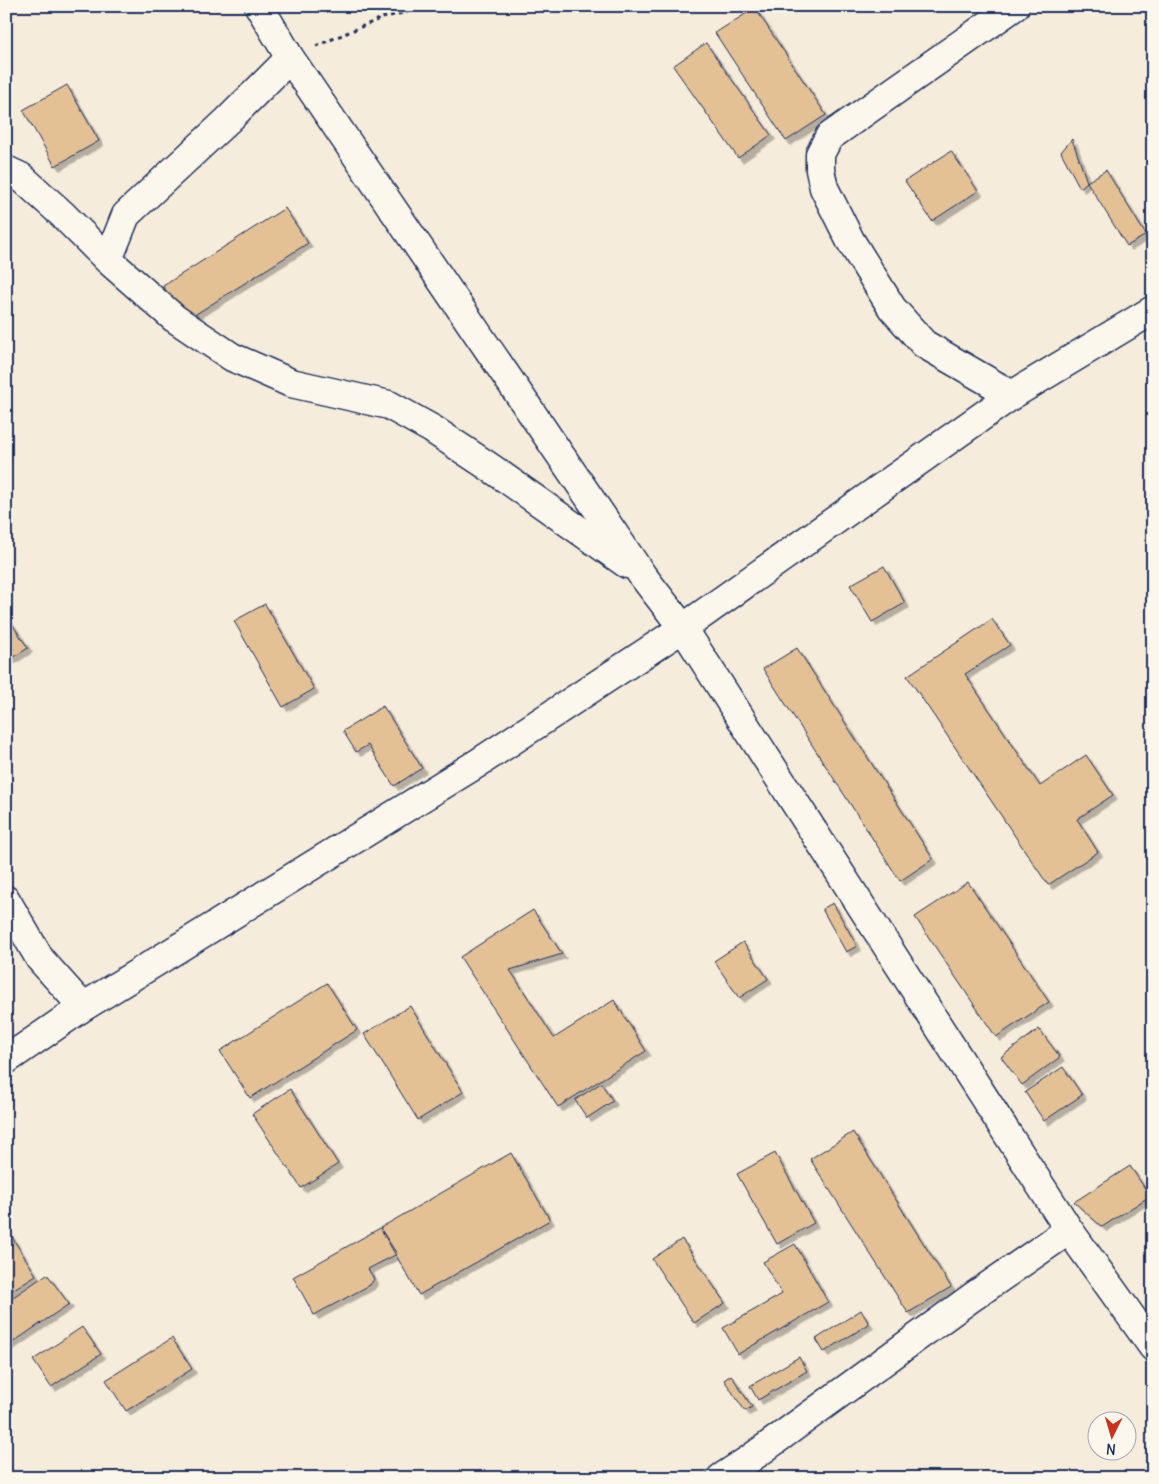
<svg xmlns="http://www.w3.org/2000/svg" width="1159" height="1484" font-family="Delius,sans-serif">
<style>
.building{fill:#e4c095;stroke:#1b2f5e;filter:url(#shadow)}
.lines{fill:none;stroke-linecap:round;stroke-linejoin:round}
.minor-casing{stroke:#1b2f5e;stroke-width:31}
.path{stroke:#1b2f5e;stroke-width:3;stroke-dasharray:4 4;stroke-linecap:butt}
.minor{stroke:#fbf7ec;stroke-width:28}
</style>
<defs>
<filter id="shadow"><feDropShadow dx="4.5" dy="4.5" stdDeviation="0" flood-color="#0004"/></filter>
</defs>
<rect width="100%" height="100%" fill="#f6ecdb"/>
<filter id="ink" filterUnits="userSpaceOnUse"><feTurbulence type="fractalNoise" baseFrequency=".02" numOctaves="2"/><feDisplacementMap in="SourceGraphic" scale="10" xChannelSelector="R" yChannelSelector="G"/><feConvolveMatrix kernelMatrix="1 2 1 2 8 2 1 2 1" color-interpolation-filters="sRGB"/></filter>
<g filter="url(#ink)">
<path class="building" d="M755 8 826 115 786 141 715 33Z
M706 43 771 135 738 158 673 66Z
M67 85 99 141 55 166 23 110Z
M1072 139 1087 182 1080 188 1061 152Z
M951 151 978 191 932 221 905 181Z
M1106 170 1146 235 1127 246 1087 182Z
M285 208 308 243 185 321 163 286Z
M884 566 905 603 872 622 850 585Z
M265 604 314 689 283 707 234 621Z
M6 615 28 648 6 662Z
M992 619 1010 645 965 674 1040 786 1086 755 1113 795 1077 819 1098 852 1048 885 907 676Z
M797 648 933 859 900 881 763 669Z
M383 706 422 768 394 786 368 745 356 752 343 731Z
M968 882 1049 1002 996 1037 915 917Z
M833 903 857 946 846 952 822 909Z
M533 910 562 954 510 970 554 1038 614 1000 646 1051 558 1107 460 957Z
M743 942 768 979 739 998 714 961Z
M327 983 357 1030 250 1098 220 1051Z
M410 1006 463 1092 418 1120 364 1034Z
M1039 1029 1060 1057 1022 1085 1001 1057Z
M1063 1067 1082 1095 1044 1121 1025 1092Z
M601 1083 613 1101 587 1118 575 1100Z
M290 1089 338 1164 301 1188 252 1114Z
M853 1132 951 1287 908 1313 810 1159Z
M511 1153 550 1220 419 1295 380 1228Z
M775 1153 814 1223 777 1244 737 1174Z
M1130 1166 1150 1196 1102 1227 1074 1202Z
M6 1228 36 1275 6 1294Z
M380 1228 397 1254 368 1269 374 1279 370 1285 314 1315 293 1277Z
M682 1239 725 1303 694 1323 652 1259Z
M795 1244 828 1302 738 1354 723 1328 782 1294 763 1262Z
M47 1274 69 1304 6 1347V1302Z
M861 1310 869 1324 824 1352 816 1339Z
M82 1327 101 1354 51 1387 33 1360Z
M172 1338 192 1369 126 1411 106 1380Z
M799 1357 807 1371 758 1400 750 1386Z
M731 1375 752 1407 745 1411 724 1380Z"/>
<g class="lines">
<defs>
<path id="minor" d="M259 6 290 58 642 575 683 628 1069 1230 1153 1347
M6 170 21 177 62 214 108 260 174 318 232 357 291 383 389 405 432 429 491 468 627 564
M108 260 126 215 228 120 290 58
M1012 395 924 344 892 308 850 240 824 188 820 170V154L829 137 1015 6
M6 900 40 959 83 1007
M6 1060 83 1007 478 763 683 628 1012 395 1153 310
M721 1478 747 1461 971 1298 1069 1230"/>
</defs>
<use href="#minor" class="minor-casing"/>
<path class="path" d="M316 46 382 18 431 6"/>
<use href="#minor" class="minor"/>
</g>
</g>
<rect width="1159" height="1484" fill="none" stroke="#fbf7ec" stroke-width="25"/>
<rect x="12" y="12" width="1134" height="1459" fill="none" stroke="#1b2f5e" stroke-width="2" filter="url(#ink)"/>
<g transform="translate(1112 1436) rotate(185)"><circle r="24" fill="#fbf7ec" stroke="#a1a7b3"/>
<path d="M0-4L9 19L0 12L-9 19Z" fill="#c8321e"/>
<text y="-8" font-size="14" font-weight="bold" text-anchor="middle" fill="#1b2f5e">N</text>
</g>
</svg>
